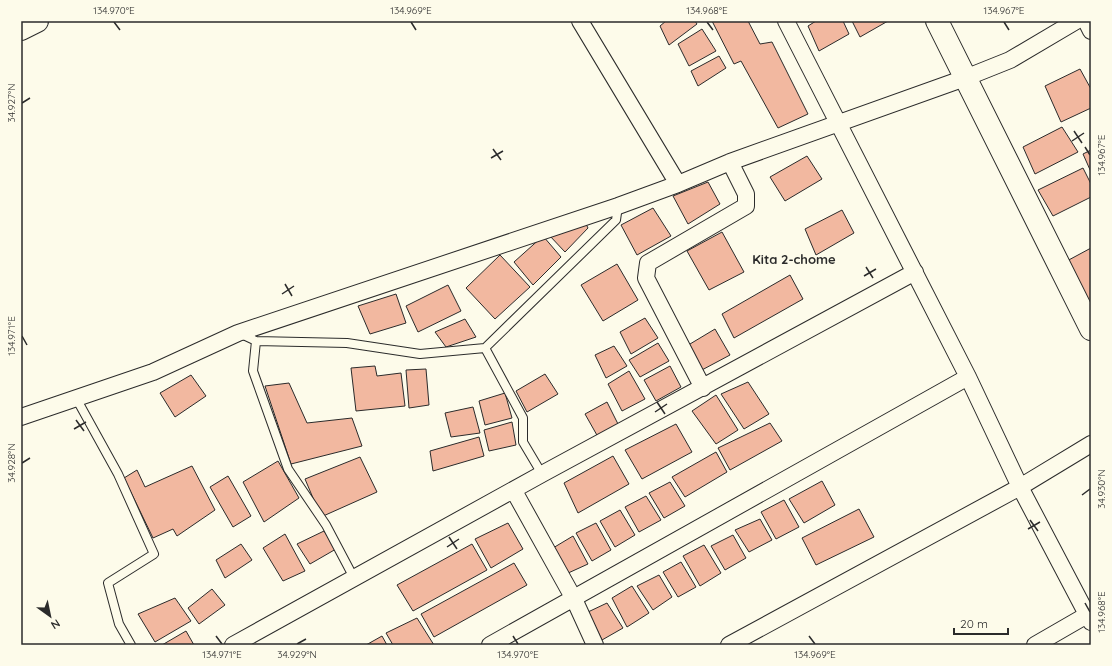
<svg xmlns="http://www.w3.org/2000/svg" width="1112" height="666" font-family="Quicksand,sans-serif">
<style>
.building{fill:#f2b8a0;stroke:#2b2b2b}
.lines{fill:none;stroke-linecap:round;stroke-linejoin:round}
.lane-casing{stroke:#2b2b2b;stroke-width:10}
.street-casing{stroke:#2b2b2b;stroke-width:18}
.secondary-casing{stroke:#2b2b2b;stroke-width:24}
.primary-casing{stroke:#2b2b2b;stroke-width:24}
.lane{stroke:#fdfbea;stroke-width:8}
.street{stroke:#fdfbea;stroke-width:16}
.secondary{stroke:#fdfbea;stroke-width:22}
.primary{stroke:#fdfbea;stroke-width:22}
.ticks{fill:none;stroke:#2b2b2b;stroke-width:1.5}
.labels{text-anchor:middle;stroke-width:3;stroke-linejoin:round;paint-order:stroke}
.neighbourhood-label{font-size:13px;font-weight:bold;fill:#2b2b2b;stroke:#fdfbea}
.neatline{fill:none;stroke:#2b2b2b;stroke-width:1.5}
.ticks-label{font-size:10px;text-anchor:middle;fill:#2b2b2b}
</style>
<rect width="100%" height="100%" fill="#fdfbea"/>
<path class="building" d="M666 21H695L697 24 669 45 660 26Z
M712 21H748L760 44 772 42 808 114 778 128 741 61 734 64Z
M816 21H843L849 34 819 51 808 26Z
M852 21H888L860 37Z
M702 29 716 51 689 66 678 44Z
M719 56 726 68 698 86 691 71Z
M1080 69 1091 89V108L1061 122 1045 86Z
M1062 127 1078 152 1035 174 1023 147Z
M1091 150V172L1083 154Z
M807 156 822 179 785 201 770 177Z
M1083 168 1091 184V197L1053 216 1038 190Z
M708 182 720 204 688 224 673 196Z
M653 208 671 236 637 255 621 225Z
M842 210 854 233 816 255 805 229Z
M584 220 588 228 565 252 549 235Z
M722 232 744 272 709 290 687 251Z
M543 236 561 257 533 285 514 262Z
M1091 248V307L1065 262Z
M500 255 530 287 495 319 466 288Z
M617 264 638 300 603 321 581 285Z
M790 275 803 299 734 338 722 314Z
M448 285 461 311 418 332 406 306Z
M396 294 406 323 370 334 358 306Z
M645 318 658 338 631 354 620 332Z
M465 319 476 337 446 347 435 332Z
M715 329 730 355 700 371 685 347Z
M658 343 669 361 640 377 629 360Z
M614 346 627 366 606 378 595 355Z
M375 366 377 376 401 373 405 406 356 411 351 368Z
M670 366 681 387 656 401 644 380Z
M426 369 429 405 409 408 406 370Z
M629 371 645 399 622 411 608 384Z
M545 374 558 394 527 412 516 391Z
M191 375 206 396 175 417 160 393Z
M748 382 769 414 744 429 721 394Z
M289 383 307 423 352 418 362 446 291 464 265 386Z
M505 393 512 418 485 425 479 401Z
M716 395 738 430 716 444 692 411Z
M607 402 618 424 598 437 585 414Z
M473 407 480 433 451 437 445 413Z
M512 422 516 445 489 451 484 430Z
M770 423 782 441 730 470 718 448Z
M676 424 692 452 642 479 625 450Z
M479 437 484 456 433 471 430 451Z
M716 452 727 472 685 497 672 477Z
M613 456 629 484 578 513 564 483Z
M360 457 377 492 321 517 305 479Z
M278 461 299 498 264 522 243 482Z
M192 466 215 510 177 536 173 529 153 538 124 478 137 470 145 487Z
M228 476 251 516 233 527 210 487Z
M822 481 835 505 804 523 789 499Z
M670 482 685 506 664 518 649 493Z
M646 496 661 520 639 532 625 507Z
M784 500 799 527 776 539 761 512Z
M859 509 874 537 816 565 802 538Z
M620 510 635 535 615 547 600 521Z
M760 519 772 540 749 552 735 530Z
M508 523 523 549 491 568 475 539Z
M596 523 611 550 592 561 576 533Z
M324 531 336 549 310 564 297 544Z
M285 534 305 571 283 581 263 548Z
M733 535 746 558 725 570 711 546Z
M573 536 588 564 566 574 553 548Z
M241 544 252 560 225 578 216 560Z
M472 544 487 570 413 611 397 585Z
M704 545 721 573 700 586 683 556Z
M681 562 696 587 678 597 663 572Z
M514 563 527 585 434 637 421 614Z
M659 575 672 597 653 610 637 586Z
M632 586 649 613 627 627 612 598Z
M212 589 225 605 199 624 188 608Z
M175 598 191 621 155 642 138 614Z
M607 603 623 628 602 640 588 612Z
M417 618 434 645H393L386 633Z
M186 631 194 645H162Z
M382 636 387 645H366Z"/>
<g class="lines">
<defs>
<path id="lane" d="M239 333 256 341 347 343 420 354 485 348
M256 341 253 371 288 469 326 525 354 578
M76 398 118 474 154 554 108 583 119 624 131 645
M542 474 523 442V418L485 348 616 220 618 206"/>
<path id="street" d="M580 21 678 184
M786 21 968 377 1020 487 1091 622
M1086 21 1091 31
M703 388 646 278 648 263 746 206V194L730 162
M21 417 153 372 238 333 618 206 678 184 730 162 965 78 1010 60 1076 21
M514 491 574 599 595 645
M233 645 542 474 915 272
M490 645 968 377
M729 645 1020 487 1091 444
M1035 645 1087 615"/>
<path id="secondary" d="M937 21 1091 329"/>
<path id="primary" d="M21 29 37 21"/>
</defs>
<use href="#lane" class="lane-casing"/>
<use href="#street" class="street-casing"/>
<use href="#secondary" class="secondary-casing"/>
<use href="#primary" class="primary-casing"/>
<use href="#lane" class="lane"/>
<use href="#street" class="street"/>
<use href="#secondary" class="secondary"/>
<use href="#primary" class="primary"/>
</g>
<path class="ticks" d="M114 22 120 30M411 22 416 30M707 22 713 30M1004 22 1009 30M22 103 30 98M1074 131 1082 143M1072 141 1084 133M1085 147 1090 155M493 149 501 160M491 158 503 151M866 267 873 278M864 276 876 269M285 284 292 296M282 294 294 286M22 336 27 345M657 402 665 414M655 412 667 404M76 420 84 431M74 429 86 422M22 463 30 458M1082 495 1090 489M1030 520 1038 531M1028 529 1040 522M449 537 457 549M447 547 459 539M1085 603 1090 612M216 636 222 644M513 636 518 644M809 636 815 644M297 644 306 639"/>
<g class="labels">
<g class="neighbourhood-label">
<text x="794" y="264">Kita 2-chome</text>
</g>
</g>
<rect width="1112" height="666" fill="none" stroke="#fdfbea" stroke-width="44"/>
<g transform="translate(50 616) rotate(147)" stroke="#fdfbea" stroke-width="3" paint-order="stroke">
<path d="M0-3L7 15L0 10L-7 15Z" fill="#2b2b2b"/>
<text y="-6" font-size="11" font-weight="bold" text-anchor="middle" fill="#2b2b2b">N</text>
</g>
<path d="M954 628v6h54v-6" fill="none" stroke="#2b2b2b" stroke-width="2"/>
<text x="960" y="628" font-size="12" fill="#2b2b2b" stroke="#fdfbea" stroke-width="3" paint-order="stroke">20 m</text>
<rect x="22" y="22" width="1068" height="622" class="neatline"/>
<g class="ticks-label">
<text x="114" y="14">134.970°E</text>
<text x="411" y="14">134.969°E</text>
<text x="707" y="14">134.968°E</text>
<text x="1004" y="14">134.967°E</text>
<text transform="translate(11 103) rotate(-90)" y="4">34.927°N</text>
<text transform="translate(1101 155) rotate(-90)" y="4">134.967°E</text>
<text transform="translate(11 336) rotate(-90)" y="4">134.971°E</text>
<text transform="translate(11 463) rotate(-90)" y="4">34.928°N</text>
<text transform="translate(1101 489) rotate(-90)" y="4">34.930°N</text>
<text transform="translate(1101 612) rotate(-90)" y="4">134.968°E</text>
<text x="222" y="658">134.971°E</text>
<text x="297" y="658">34.929°N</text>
<text x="518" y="658">134.970°E</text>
<text x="815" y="658">134.969°E</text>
</g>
</svg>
